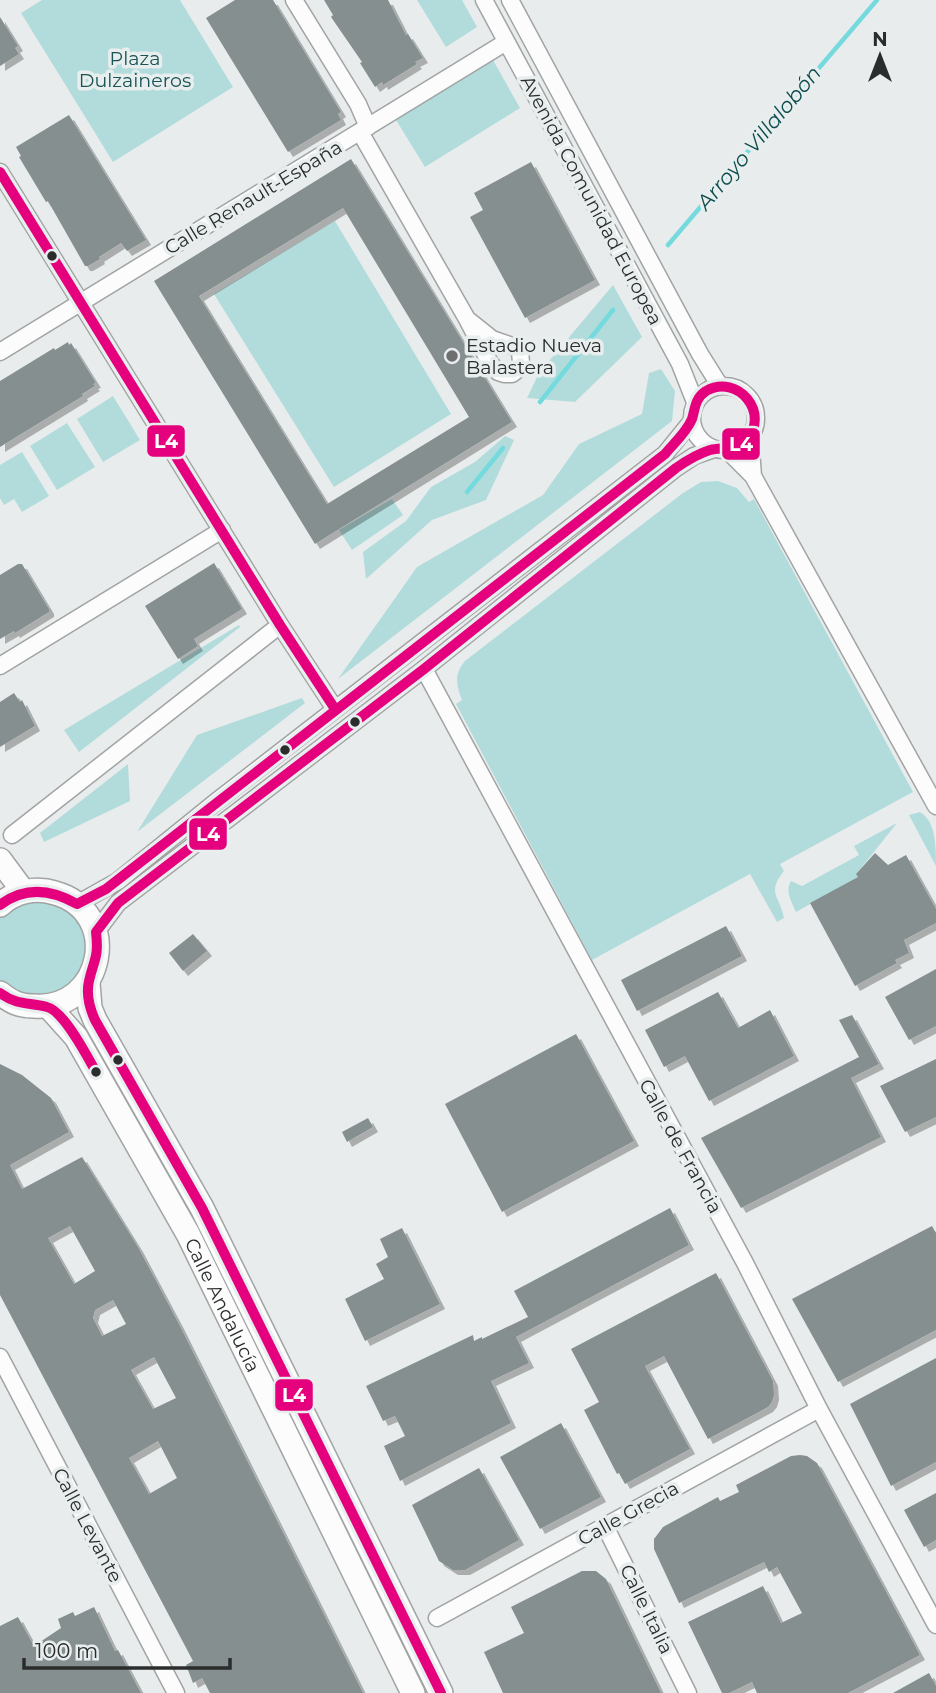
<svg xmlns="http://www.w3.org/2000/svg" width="936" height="1693" font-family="Montserrat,sans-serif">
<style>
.green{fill:#b2dcdc}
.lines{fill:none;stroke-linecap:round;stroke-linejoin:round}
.stream{stroke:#75dadd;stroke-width:4.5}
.building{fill:#858f90;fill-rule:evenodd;filter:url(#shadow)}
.street-casing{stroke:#a2a4a4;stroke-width:19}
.secondary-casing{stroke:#a2a4a4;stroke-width:26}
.street{stroke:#fcfcfc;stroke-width:16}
.secondary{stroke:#fcfcfc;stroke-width:23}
.bus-1-casing{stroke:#e8eded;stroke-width:16}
.bus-1{stroke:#e5007d;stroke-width:10}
.bus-dot{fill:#2b2d2d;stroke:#e8eded;stroke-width:2.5}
.poi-dot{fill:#6e7070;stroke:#e8eded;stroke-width:2.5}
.labels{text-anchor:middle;stroke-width:7;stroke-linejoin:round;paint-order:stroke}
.park-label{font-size:19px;fill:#185455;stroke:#e8eded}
.street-label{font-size:19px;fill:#2b2d2d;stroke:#e8eded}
.poi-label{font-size:19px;fill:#2b2d2d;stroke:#e8eded;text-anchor:start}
.water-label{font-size:21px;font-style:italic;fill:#0e4d4e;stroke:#e8eded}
.line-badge{stroke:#e8eded;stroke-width:2.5}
.badge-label{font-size:19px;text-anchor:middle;font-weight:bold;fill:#fff}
</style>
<defs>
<filter id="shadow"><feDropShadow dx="5" dy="5" stdDeviation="0" flood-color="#0004"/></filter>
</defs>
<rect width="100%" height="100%" fill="#e9ecec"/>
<path class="green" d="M42 0H180L233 87 113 162 21 13Z
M417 0H462L477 27 446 47Z
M493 60 520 108 425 167 396 120Z
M335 221 451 414 334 487 214 294Z
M613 285 642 337 575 402 527 398 539 373Z
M661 369 675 391 672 421 338 679 417 567 543 495 579 444 642 414 649 373Z
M113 396 140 440 103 462 77 419Z
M67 423 95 467 57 490 30 446Z
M505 436 514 440 486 500 432 520 366 579 363 552 406 521 431 487 475 462Z
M22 452 49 496 22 512 14 499 4 505 0 498V465Z
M718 481 737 488 749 502 754 499 913 792 780 864 784 871C766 893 780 896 784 918L777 922 750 874 592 960 456 704 462 700C456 685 454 674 465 661L683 493 701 482Z
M392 499 403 515 352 550 339 530Z
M239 625 240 627 79 752 64 730Z
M302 698 305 703 137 832 197 735Z
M128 764 130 801 44 842 40 833Z
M920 812C936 821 936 847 936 866L909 815Z
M897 823 857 873 858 877 796 912C791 901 785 891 791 881L802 886 859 855 854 846Z
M46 890 96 932 70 999 0 993V905Z"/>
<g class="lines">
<path class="stream" d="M668 245 877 0
M540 402 613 310
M467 492 503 448"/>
</g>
<path class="building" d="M235 0H273L341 112 338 114 341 120 288 152 206 18Z
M324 0H388L406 35 408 34 423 58 415 62 417 64 383 85 382 82 375 87 360 63 362 62 331 17 333 15Z
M0 17 18 46 15 48 19 54 0 66Z
M69 115 146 240 127 251 121 243 99 257 100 259 88 266H85L48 201 46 202 19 157 21 156 16 147Z
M351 159 512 422 315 544 154 281ZM343 208 469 417 327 504 199 296Z
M531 162 595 280 525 318 470 217 483 210 474 193Z
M68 342 69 345 71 343 96 383 93 384 95 386 82 394 83 396 0 447V381L54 348 55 350Z
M214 563 242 609 194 639 198 646 178 659 145 606Z
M18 564H22L49 609V612L15 633 14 631 0 639V575Z
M14 693 20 702 22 700 35 726 0 747V702Z
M875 853 888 865 906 855 936 909V923L904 940 909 953 895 960 897 963 855 986 810 903 858 877 856 874Z
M726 926 742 956 637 1011 621 980Z
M193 934 207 951 183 971 169 953Z
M936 969V1026L909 1040 885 997Z
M718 992 738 1028 770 1010 794 1056 709 1101 685 1056 664 1067 645 1030Z
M852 1015 879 1064 851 1078 881 1137 741 1208 701 1138 859 1057 839 1020Z
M576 1034 634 1141 502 1212 445 1104Z
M936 1059V1117L905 1132 880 1086Z
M0 1064 22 1075 51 1098 69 1132 10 1165 22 1189 82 1157 138 1247 179 1324 363 1693H210L202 1678 193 1683 186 1665 193 1661 0 1295ZM70 1226 95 1271 74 1284 48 1238ZM113 1300 126 1324 102 1336 93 1318 95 1310ZM154 1357 176 1398 153 1409 131 1370ZM158 1441 177 1478 149 1494 129 1458Z
M368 1118 373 1127 347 1142 342 1132Z
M670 1208 689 1245 516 1337 529 1363 491 1381 511 1423 400 1481 384 1446 405 1436 395 1416 383 1421 366 1386 473 1335 474 1341 482 1337V1339L528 1317 514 1291Z
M932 1226 936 1233V1330L838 1382 792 1299Z
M402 1228 440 1304 365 1341 345 1299 384 1279 376 1264 388 1257 380 1239Z
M716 1273 773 1381 774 1395 772 1402 768 1407 708 1439 664 1356 645 1366 690 1449 625 1484 619 1473 617 1474 584 1410 599 1402 571 1349Z
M936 1358V1462L891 1486 850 1404Z
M561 1423 601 1497 540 1529 500 1457Z
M800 1455 807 1456 817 1463 920 1655 848 1693H757L752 1682 729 1693H722L688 1622 763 1586 781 1623 802 1613 777 1567 769 1572 764 1562 679 1603 654 1549V1539L663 1527 718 1497 720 1501 739 1492 736 1485 791 1456Z
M479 1468 519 1540 465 1570H453L439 1561 412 1505Z
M936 1493V1540L924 1547 904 1510Z
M582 1571H596L606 1579 661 1693H503L484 1652 524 1633 511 1607Z
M94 1607 115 1651 118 1650 141 1693H0V1626L18 1617 34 1646 61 1628 58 1619 73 1612 75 1616Z
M929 1673 936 1686V1693H893Z"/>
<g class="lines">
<defs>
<path id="street" d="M294 0 358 104 368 127
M484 0 680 364 695 402
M510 0 700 354 720 386
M360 132 467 319 490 363 498 372 504 374H512L517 370 521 363 520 351 515 347 492 339 467 319
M0 172 280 625 335 709
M0 352 506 42
M692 418a32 32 0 1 1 64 0a32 32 0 1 1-64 0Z
M750 437 753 476
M727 450 753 476 936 806
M0 666 222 530
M424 669 745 1263 819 1409 936 1625
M12 835 280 625
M77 904 118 881 217 801 665 454 691 422
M96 932 118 903 424 669 676 468 694 456 714 449
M0 1357 176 1693
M605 1526 688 1693
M437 1618 819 1409"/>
<g id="secondary">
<path d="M0 860 23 891"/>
<path d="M0 905C15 891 36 887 55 893 123 912 104 1011 34 1006 19 1006 11 1002 0 993"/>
<path d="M88 983 90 1008 95 1020 202 1208 441 1693"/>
<path id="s1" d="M49 1007 76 1037 188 1234 413 1693"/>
</g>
</defs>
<use href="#street" class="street-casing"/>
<use href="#secondary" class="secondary-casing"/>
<use href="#street" class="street"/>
<use href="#secondary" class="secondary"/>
<defs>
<path id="bus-1" d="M0 172 280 625 335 709
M0 905C25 886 51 889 77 904L106 889 665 454C674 443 686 433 692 419 695 409 695 398 706 391 738 373 771 414 746 440 736 451 722 447 710 450 697 454 686 461 676 468L424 669 118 903 96 932C99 958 94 959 89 981 86 994 90 1009 95 1020L202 1208 441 1693
M0 993C18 1006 28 1002 47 1007 64 1011 87 1056 96 1072"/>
</defs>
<use href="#bus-1" class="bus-1-casing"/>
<use href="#bus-1" class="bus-1"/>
</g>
<g class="bus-dot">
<circle cx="52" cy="256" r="6"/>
<circle cx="355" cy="722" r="6"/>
<circle cx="285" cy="750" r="6"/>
<circle cx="118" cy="1060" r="6"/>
<circle cx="96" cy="1072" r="6"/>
</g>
<circle class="poi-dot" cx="452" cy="356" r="7"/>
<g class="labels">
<g class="park-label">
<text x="135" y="65">Plaza<tspan x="135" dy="22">Dulzaineros</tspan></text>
</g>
<g class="street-label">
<text transform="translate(253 197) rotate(-31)" y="7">Calle Renault-España</text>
<text transform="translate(592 200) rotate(62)" y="7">Avenida Comunidad Europea</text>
<text transform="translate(681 1146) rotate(61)" y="7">Calle de Francia</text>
<text dy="7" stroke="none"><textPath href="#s1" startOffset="346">Calle Andalucía</textPath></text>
<text transform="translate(628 1513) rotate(-29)" y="7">Calle Grecia</text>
<text transform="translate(88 1525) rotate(62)" y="7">Calle Levante</text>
<text transform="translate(647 1609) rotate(64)" y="7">Calle Italia</text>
</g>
<g class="poi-label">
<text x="466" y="352">Estadio Nueva<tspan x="466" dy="22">Balastera</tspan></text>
</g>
<g class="water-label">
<text transform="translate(759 138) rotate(-50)" y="7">Arroyo Villalobón</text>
</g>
</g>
<g class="line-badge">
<rect x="146" y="424" width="40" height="34" rx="7" fill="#e5007d"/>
<rect x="721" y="427" width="40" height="34" rx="7" fill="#e5007d"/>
<rect x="188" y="817" width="40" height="34" rx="7" fill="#e5007d"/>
<rect x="274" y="1378" width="40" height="34" rx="7" fill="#e5007d"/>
</g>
<g class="badge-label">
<text x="166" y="448">L4</text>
<text x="741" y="451">L4</text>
<text x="208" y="841">L4</text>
<text x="294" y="1402">L4</text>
</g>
<g transform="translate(880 56)" stroke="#e8eded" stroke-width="5" paint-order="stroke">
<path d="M0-5L12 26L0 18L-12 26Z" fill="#2b2d2d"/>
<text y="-10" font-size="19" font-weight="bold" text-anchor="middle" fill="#2b2d2d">N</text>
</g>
<path d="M24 1658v10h206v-10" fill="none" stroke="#2b2d2d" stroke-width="3.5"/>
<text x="35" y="1658" font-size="21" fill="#2b2d2d" stroke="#e8eded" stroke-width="5" paint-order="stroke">100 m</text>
</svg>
